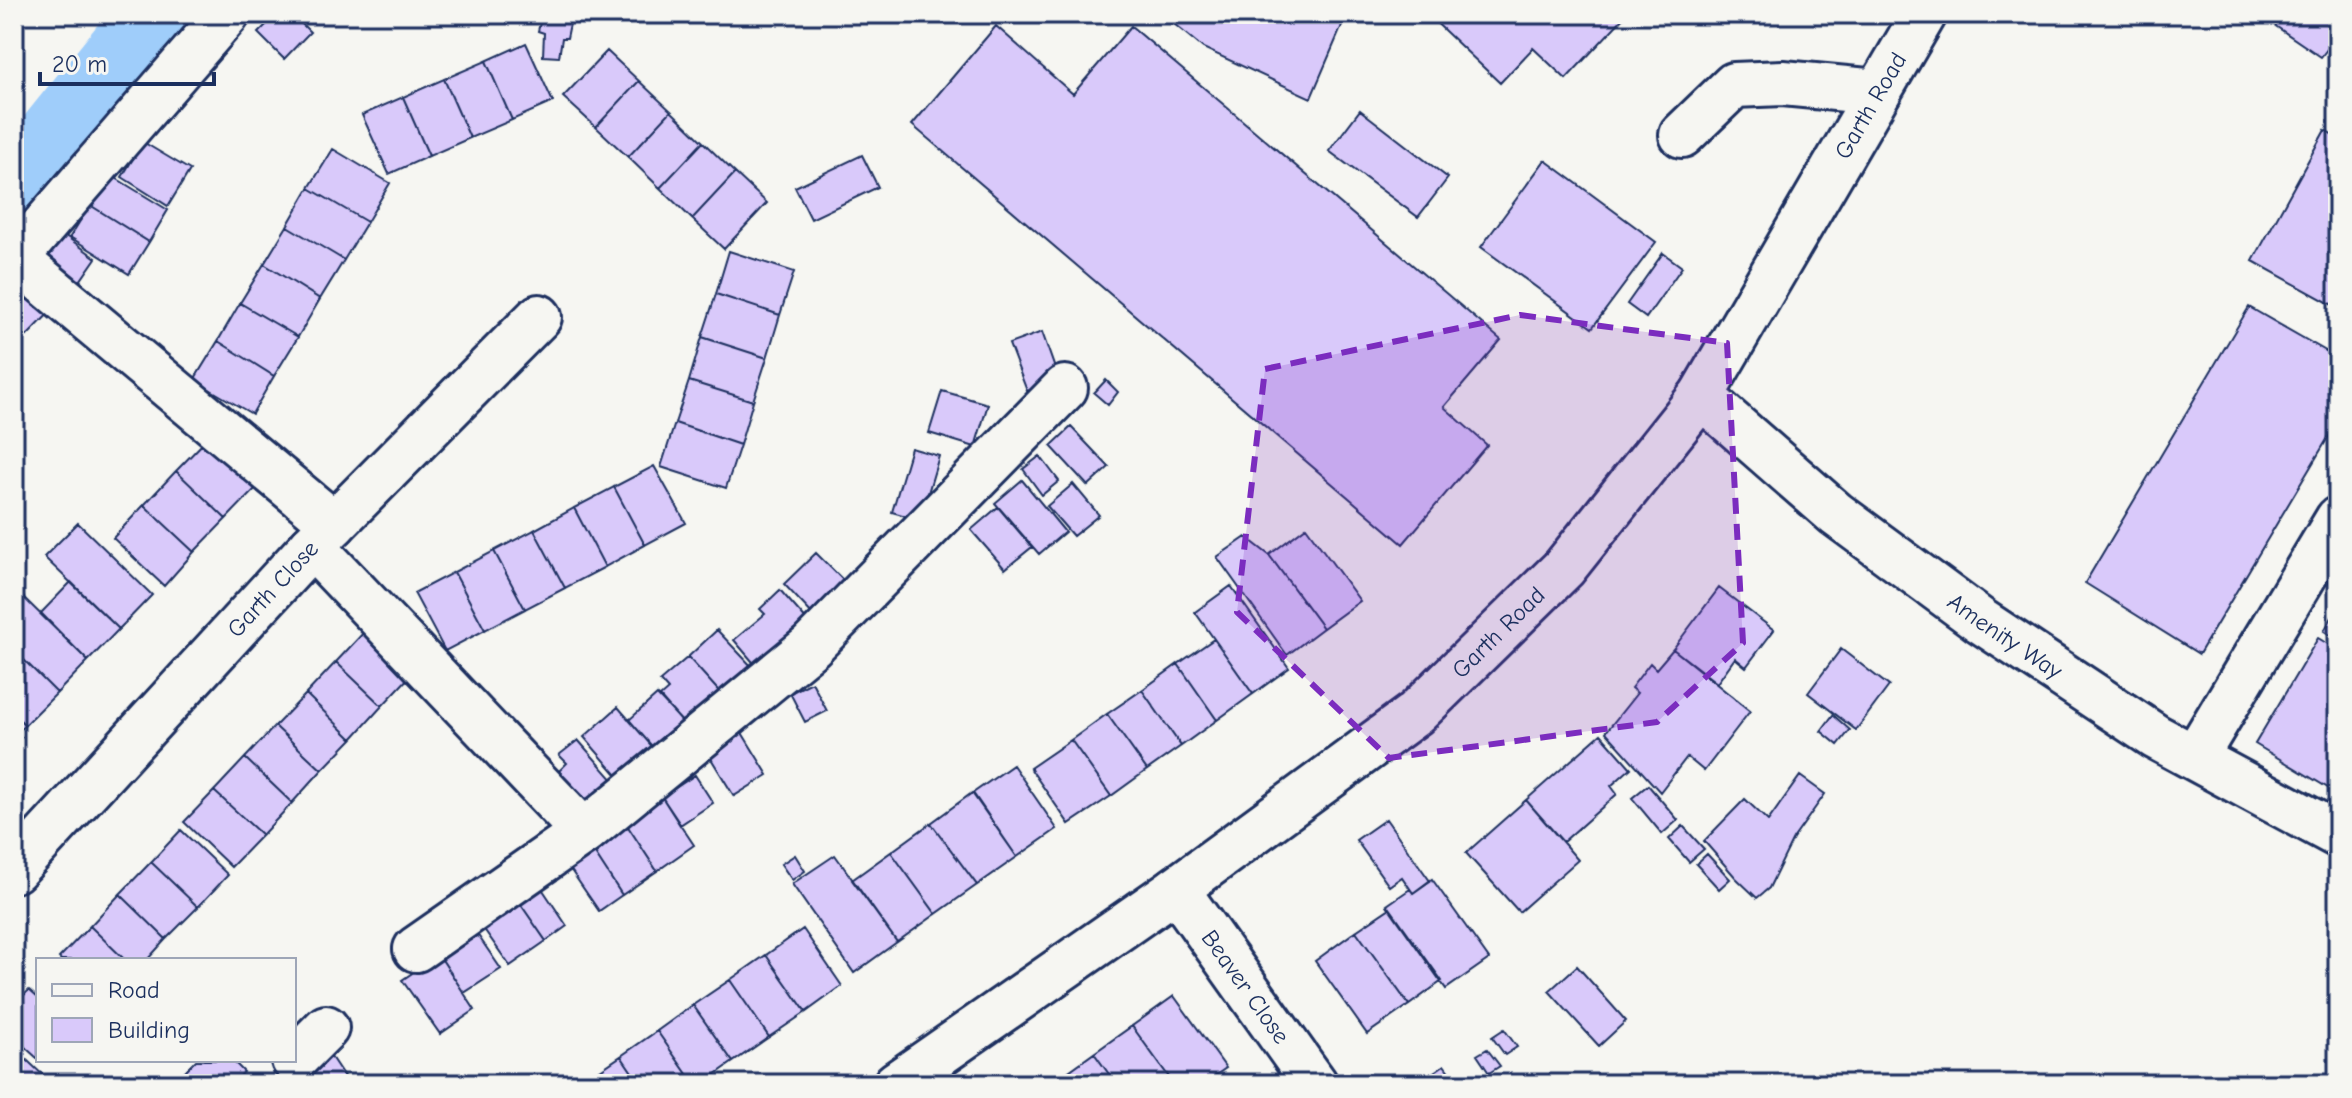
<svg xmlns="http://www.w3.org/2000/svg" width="2352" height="1098" font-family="'Comic Neue',sans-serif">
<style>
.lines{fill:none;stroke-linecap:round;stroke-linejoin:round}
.river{stroke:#9fcdfa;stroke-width:104}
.building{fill:#d9c9fa;stroke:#1b2f5e;stroke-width:2}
.minor-casing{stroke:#1b2f5e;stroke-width:50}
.minor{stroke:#f6f6f2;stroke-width:44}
.marked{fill:#7b2cbf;fill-opacity:0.2;stroke:#7b2cbf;stroke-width:6;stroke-dasharray:16 10;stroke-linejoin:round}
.labels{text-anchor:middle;stroke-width:6;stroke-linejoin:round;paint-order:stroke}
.street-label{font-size:24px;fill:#1b2f5e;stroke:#f6f6f2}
</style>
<rect width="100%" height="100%" fill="#f6f6f2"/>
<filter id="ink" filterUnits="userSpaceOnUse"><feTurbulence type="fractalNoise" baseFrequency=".0125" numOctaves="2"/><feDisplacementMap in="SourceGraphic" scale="16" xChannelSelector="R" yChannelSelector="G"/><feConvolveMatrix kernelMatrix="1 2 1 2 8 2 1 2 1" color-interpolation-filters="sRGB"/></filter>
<g filter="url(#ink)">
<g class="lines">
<path class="river" d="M14 212 173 14"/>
</g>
<path class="building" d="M277 14H292L310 32 284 59 258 33Z
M542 14H572L567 38H562L559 57 543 56 544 33 538 31Z
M1162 14H1347L1311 98 1203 48Z
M1427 14H1627L1566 79 1533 48 1500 83Z
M2258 14H2338V35L2321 57Z
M996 26 1073 94 1131 26 1501 340 1444 407 1487 445 1403 544 912 125Z
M526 43 553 102 512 120 486 61Z
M607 51 639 81 596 127 563 97Z
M486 61 512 120 470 138 444 79Z
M444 79 470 138 429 156 403 97Z
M639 81 671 111 628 157 596 127Z
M403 97 429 156 389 174 362 115Z
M1360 110 1448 178 1418 217 1329 151Z
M671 111 703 142 660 188 628 157Z
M2325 130 2338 138V308L2253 261Z
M143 142 190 170 168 206 122 177Z
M703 142 735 173 692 219 660 188Z
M333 149 390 183 367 222 309 188Z
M862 155 878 187 811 219 795 187Z
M1545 160 1656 242 1592 328 1481 247Z
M735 173 767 203 724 249 692 219Z
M109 174 168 210 149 242 90 205Z
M309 188 367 222 344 260 287 226Z
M90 205 149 242 129 274 70 237Z
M287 226 344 260 320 299 264 264Z
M60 232 96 258 78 284 42 258Z
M729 251 794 272 780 315 716 294Z
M1663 253 1682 267 1646 318 1627 304Z
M264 264 320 299 298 337 240 303Z
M28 279 56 306 27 336 14 323V294Z
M716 294 780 315 767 358 702 337Z
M240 303 298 337 274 376 218 341Z
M2249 307 2338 358V421L2199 654 2085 583Z
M1042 332 1059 380 1027 391 1009 344Z
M702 337 767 358 753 401 689 381Z
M218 341 274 376 252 414 194 380Z
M1106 380 1118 392 1108 405 1094 393Z
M689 381 753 401 740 445 675 423Z
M942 391 988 404 975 447 929 433Z
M675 423 740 445 726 488 661 467Z
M1071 427 1109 467 1088 486 1051 446Z
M208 438 258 486 226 519 176 471Z
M911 448 939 456 920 520 892 512Z
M1040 456 1059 481 1042 495 1023 469Z
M654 466 686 523 645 545 614 487Z
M176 471 226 519 194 552 144 505Z
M1022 480 1065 532 1039 554 995 503Z
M1073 484 1099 515 1073 536 1047 506Z
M614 487 645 545 605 567 574 508Z
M144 505 194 552 164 586 113 538Z
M998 507 1032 547 1005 569 971 530Z
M574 508 605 567 565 588 534 530Z
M78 523 152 595 119 629 44 557Z
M1306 527 1360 601 1323 628 1269 555Z
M534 530 565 588 525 609 494 551Z
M1246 537 1269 555 1323 628 1287 655 1217 557Z
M494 551 525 609 485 630 454 572Z
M816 553 847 584 814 616 784 584Z
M454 572 485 630 445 651 414 593Z
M71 582 119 629 88 661 41 613Z
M1231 586 1289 668 1253 694 1195 612Z
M14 588 88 661 57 693 14 650Z
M1719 588 1774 630 1746 667 1735 658 1717 683 1673 649Z
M780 590 816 631 764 675 734 640 765 614 760 609Z
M2338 607V640L2324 631Z
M366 630 412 674 382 706 336 662Z
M717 630 756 671 725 698 688 657Z
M2318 638 2338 650V794L2255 744Z
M1214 639 1253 694 1217 720 1178 664Z
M1673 649 1750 711 1704 771 1687 757 1660 792 1606 732 1637 693 1631 688 1650 663 1656 669Z
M1841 649 1889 686 1856 730 1808 693Z
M14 650 57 693 25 725 14 714Z
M688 657 725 698 689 730 660 697 668 690 660 681Z
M336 662 382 706 352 739 306 694Z
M1178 664 1217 720 1181 746 1142 690Z
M812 682 827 711 805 722 790 693Z
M1142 690 1181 746 1147 770 1107 714Z
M306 694 352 739 322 770 275 726Z
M657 695 687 727 657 752 629 720Z
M618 707 663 759 629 789 584 737Z
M14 714 25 725 17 733 22 737 14 745Z
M1107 714 1147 770 1111 796 1071 740Z
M1833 715 1850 730 1838 745 1821 731Z
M275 726 322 770 292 803 245 758Z
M741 731 768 775 734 796 707 752Z
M1601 734 1631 768 1611 786 1617 794 1563 842 1526 800Z
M578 740 622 790 609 800 581 801 555 775 567 763 559 755Z
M1071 740 1111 796 1069 824 1030 768Z
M245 758 292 803 262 835 214 791Z
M1013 765 1057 829 1017 857 973 793Z
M695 775 713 803 680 825 662 797Z
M1800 776 1825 794 1793 839 1769 888 1757 898 1736 878 1704 841 1745 799 1768 821Z
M1648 785 1678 820 1662 834 1632 798Z
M214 791 262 835 231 867 184 822Z
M972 793 1017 857 977 885 931 823Z
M662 797 694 845 657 871 625 822Z
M1526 800 1578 860 1519 912 1466 853Z
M1386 819 1430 881 1413 893 1402 877 1389 886 1356 840Z
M625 822 657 871 622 895 590 846Z
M931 823 977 885 936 914 891 852Z
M1683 826 1704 849 1689 862 1669 839Z
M181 830 228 875 198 907 151 862Z
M590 846 622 895 599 911 566 863Z
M891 852 936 914 897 942 852 880Z
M1707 854 1730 879 1719 889 1696 864Z
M795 855 805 871 792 880 781 864Z
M835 855 897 942 854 973 792 884Z
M151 862 198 907 166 939 120 894Z
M1432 879 1489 959 1446 989 1387 905 1410 889 1413 893Z
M539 884 567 926 546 941 517 899Z
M120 894 166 939 147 960H125L90 926Z
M517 899 546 941 510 966 481 925Z
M1390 908 1442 981 1409 1005 1356 931Z
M90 926 125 960H61L59 958Z
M803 929 842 986 806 1012 766 955Z
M475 931 501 969 464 993 439 955Z
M1356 931 1409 1005 1367 1034 1315 961Z
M439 955 475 1010 440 1034 402 980Z
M766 955 806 1012 769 1037 730 980Z
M1577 966 1626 1021 1599 1046 1549 991Z
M730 980 769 1037 733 1062 693 1005Z
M29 990 38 998V1059L14 1037V1005Z
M1174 996 1226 1068 1203 1084H1174L1132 1026Z
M693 1005 733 1062 702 1084H694L657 1031Z
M1132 1026 1174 1084H1116L1094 1053Z
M1504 1029 1517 1047 1505 1055 1492 1037Z
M657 1031 694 1084H640L621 1056Z
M14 1048 45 1077 39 1084H14Z
M1487 1049 1500 1066 1489 1073 1477 1055Z
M1094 1053 1116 1084H1057L1055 1081Z
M621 1056 640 1084H586L584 1081Z
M331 1057 349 1084H315L308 1074Z
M196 1060H232L244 1072 232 1084H194L183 1073Z
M1444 1065 1458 1084H1419L1418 1083Z"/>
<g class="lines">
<defs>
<g id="minor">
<path d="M1682 135 1734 85 1783 83 1878 92"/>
<path d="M16 259 334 524"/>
<path d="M14 260 227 14"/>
<path id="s1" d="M1701 396 1836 514 1981 621 2156 737 2338 835"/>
<path d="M312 546 584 832"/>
<path d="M2195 757 2338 519"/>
<path id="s2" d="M14 870 312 546 539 317"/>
<path id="s3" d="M1176 889 1315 1084"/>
<path d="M416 949 584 832 811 646 1065 388"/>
<path d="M294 1060 326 1028"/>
<path id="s4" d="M896 1084 1176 889 1416 713 1564 568 1701 396 1924 14"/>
</g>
</defs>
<use href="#minor" class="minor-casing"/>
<use href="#minor" class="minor"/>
</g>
</g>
<path class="marked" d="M1520 315 1727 343 1743 643 1657 722 1389 758 1237 612 1265 369Z"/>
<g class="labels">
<g class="street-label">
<text dy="8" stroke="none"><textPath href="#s4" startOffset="1402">Garth Road</textPath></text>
<text dy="8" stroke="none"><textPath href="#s2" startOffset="382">Garth Close</textPath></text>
<text dy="8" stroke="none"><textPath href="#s4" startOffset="754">Garth Road</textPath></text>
<text dy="8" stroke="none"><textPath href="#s1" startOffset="388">Amenity Way</textPath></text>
<text dy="8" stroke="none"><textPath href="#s3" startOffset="120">Beaver Close</textPath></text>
</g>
</g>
<rect width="2352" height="1098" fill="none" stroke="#f6f6f2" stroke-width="48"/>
<rect x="24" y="24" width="2304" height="1050" fill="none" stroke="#1b2f5e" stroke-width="3" filter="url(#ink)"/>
<rect x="36" y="958" width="260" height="104" fill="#f6f6f2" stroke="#9ea6b7" stroke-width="2"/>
<rect x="52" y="984" width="40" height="12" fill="#f6f6f2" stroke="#9ea6b7" stroke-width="2"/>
<text x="108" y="998" font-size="24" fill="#1b2f5e">Road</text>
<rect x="52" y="1018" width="40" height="24" fill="#d9c9fa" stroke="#9ea6b7" stroke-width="2"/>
<text x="108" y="1038" font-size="24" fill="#1b2f5e">Building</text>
<path d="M40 72v12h174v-12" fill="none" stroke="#1b2f5e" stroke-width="4"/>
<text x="52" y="72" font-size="24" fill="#1b2f5e" stroke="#f6f6f2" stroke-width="6" paint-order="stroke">20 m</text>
</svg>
